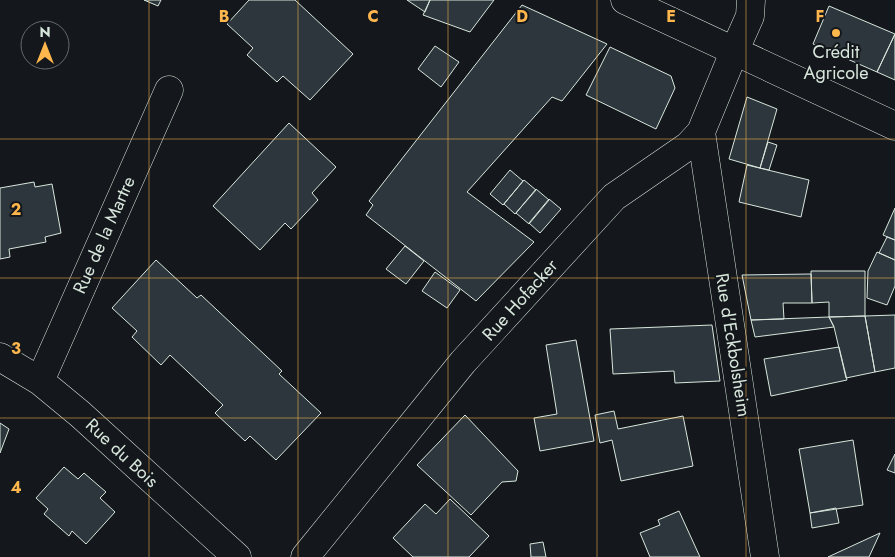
<svg xmlns="http://www.w3.org/2000/svg" width="895" height="557" font-family="Jost,sans-serif">
<style>
.building{fill:#2c363c;stroke:#d8e6dc}
.lines{fill:none;stroke-linecap:round;stroke-linejoin:round}
.street-casing{stroke:#d8e6dc;stroke-width:29}
.secondary-casing{stroke:#d8e6dc;stroke-width:29}
.street{stroke:#14181c;stroke-width:28}
.secondary{stroke:#14181c;stroke-width:28}
.grid{fill:none;stroke:#ffb74d;stroke-width:1;stroke-opacity:0.55}
.poi-dot{fill:#ffb74d;stroke:#14181c;stroke-width:2}
.labels{text-anchor:middle;stroke-width:4;stroke-linejoin:round;paint-order:stroke}
.poi-label{font-size:18px;fill:#d8e6dc;stroke:#14181c}
.street-label{font-size:18px;fill:#d8e6dc;stroke:#14181c}
.grid-label{font-size:16px;text-anchor:middle;font-weight:bold;fill:#ffb74d;stroke:#14181c;stroke-width:4;stroke-linejoin:round;paint-order:stroke}
</style>
<rect width="100%" height="100%" fill="#14181c"/>
<path class="building" d="M144 0H161L158 6Z
M249 0H295L353 54 310 100 283 76 277 82 247 55 253 48 227 24Z
M407 0H430L425 12Z
M430 0H494L470 32 423 15Z
M522 5 607 44 562 101 552 97 467 192 534 242 476 301 366 215 373 205 369 201Z
M829 6 895 34 877 72 813 44Z
M895 34V80L877 72Z
M435 46 459 62 441 87 418 69Z
M610 47 671 76 675 88 656 129 586 95Z
M747 97 777 109 760 168 729 159Z
M289 123 336 167 312 193 318 200 291 229 285 223 260 250 213 206Z
M768 142 777 145 769 170 760 168Z
M747 165 809 180 801 217 739 202Z
M510 170 523 181 503 205 490 194Z
M524 180 536 190 515 214 504 204Z
M34 182 35 187 52 184 61 233 45 237 46 242 9 249 10 257 0 259V188Z
M536 189 549 200 529 224 516 213Z
M549 199 561 209 540 233 529 223Z
M895 208V240L883 235Z
M887 237 895 240V260L879 253Z
M405 246 424 261 406 284 386 269Z
M877 252 895 260V286L887 305 867 298 868 271Z
M156 260 197 298 201 295 282 371 279 374 321 413 276 460 250 436 245 441 215 413 223 405 170 355 161 365 132 337 137 331 112 308Z
M811 271H865V316L829 317V302L812 303Z
M435 272 460 290 447 308 422 291Z
M811 274 812 303H783L784 319 751 320 742 275Z
M895 315V368L875 372 865 316Z
M865 316 875 372 846 378 834 327 829 317Z
M829 317 834 327 755 337 751 320Z
M712 325 720 381 675 383 674 371 613 374 610 329Z
M576 340 594 441 540 451 534 418 557 414 546 345Z
M839 347 847 380 771 396 764 359Z
M614 411 618 429 683 416 693 466 621 481 612 440 600 443 595 415Z
M465 415 518 471 516 481 502 482 471 515 417 465Z
M0 423 9 429 0 453Z
M853 440 863 505 810 513 799 449Z
M895 454V473L887 470Z
M64 467 78 479 84 473 106 492 100 498 115 512 86 544 72 531 69 536 44 514 48 509 36 498Z
M450 499 489 536 469 557H413L393 538 425 504 436 514Z
M836 508 839 523 812 528 810 513Z
M679 511 700 557H650L640 533 660 525 658 520Z
M880 533 869 557H828Z
M543 542 546 557H531L530 544Z"/>
<g class="lines">
<defs>
<path id="street" d="M701 132 765 557
M0 357 40 381 80 414 237 557
M40 381 169 90
M305 557 463 362 614 197 688 146 701 132 734 52"/>
<path id="secondary" d="M625 0 895 126
M734 52 750 16 751 0"/>
</defs>
<use href="#street" class="street-casing"/>
<use href="#secondary" class="secondary-casing"/>
<use href="#street" class="street"/>
<use href="#secondary" class="secondary"/>
</g>
<path class="grid" d="M149 0V557M298 0V557M448 0V557M597 0V557M746 0V557M0 139H895M0 278H895M0 418H895"/>
<circle class="poi-dot" cx="836" cy="33" r="5"/>
<g class="labels">
<g class="poi-label">
<text x="836" y="58">Crédit<tspan x="836" dy="21">Agricole</tspan></text>
</g>
<g class="street-label">
<text transform="translate(104 235) rotate(-66)" y="6">Rue de la Martre</text>
<text transform="translate(520 300) rotate(-48)" y="6">Rue Hofacker</text>
<text transform="translate(733 345) rotate(81)" y="6">Rue d'Eckbolsheim</text>
<text transform="translate(122 453) rotate(43)" y="6">Rue du Bois</text>
</g>
</g>
<g class="grid-label">
<text x="224" y="22">B</text>
<text x="373" y="22">C</text>
<text x="522" y="22">D</text>
<text x="671" y="22">E</text>
<text x="820" y="22">F</text>
<text x="16" y="215">2</text>
<text x="16" y="354">3</text>
<text x="16" y="493">4</text>
</g>
<g transform="translate(45 45)"><circle r="24" fill="#14181c" stroke="#626a69"/>
<path d="M0-4L9 19L0 12L-9 19Z" fill="#ffb74d"/>
<text y="-8" font-size="14" font-weight="bold" text-anchor="middle" fill="#d8e6dc">N</text>
</g>
</svg>
